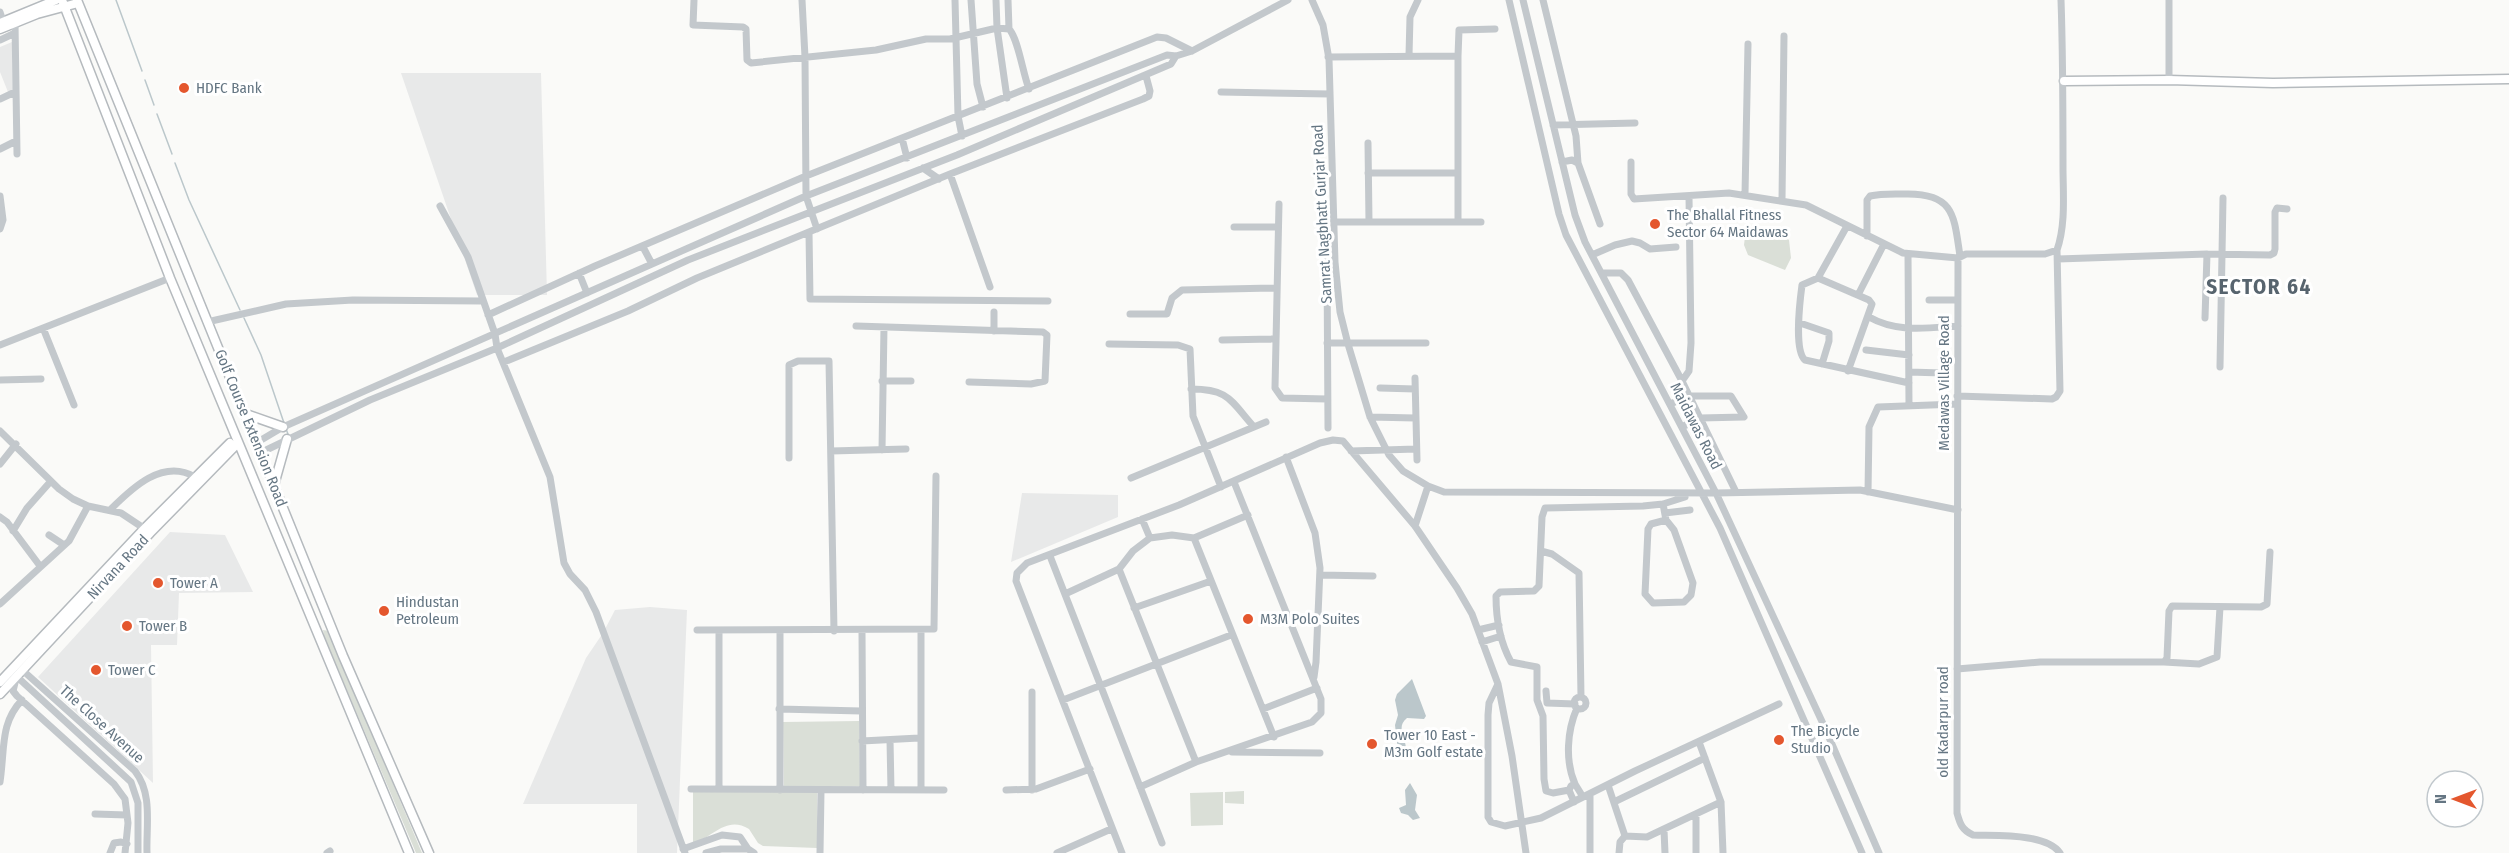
<svg xmlns="http://www.w3.org/2000/svg" width="2509" height="853" font-family="'Fira Sans Condensed',sans-serif">
<style>
.built{fill:#e8e9e9}
.green{fill:#dadfd7}
.water{fill:#bbc7cb}
.lines{fill:none;stroke-linecap:round;stroke-linejoin:round}
.stream{stroke:#bbc7cb;stroke-width:1.5}
.major-casing{stroke:#b5babe;stroke-width:11}
.minor{stroke:#c3c8cc;stroke-width:7}
.major{stroke:#fff;stroke-width:8}
.poi-dot{fill:#e4572e;stroke:#fff;stroke-width:2}
.labels{text-anchor:middle;stroke-width:6;stroke-linejoin:round;paint-order:stroke}
.poi-label{font-size:15px;fill:#657683;stroke:#fff;text-anchor:start}
.street-label{font-size:15px;fill:#657683;stroke:#fff}
.district-label{font-size:21px;font-weight:bold;letter-spacing:1.5px;fill:#57646e;stroke:#fff}
</style>
<rect width="100%" height="100%" fill="#fafaf8"/>
<path class="built" d="M12 42 13 90 8 92 0 72V47Z
M401 73H541L547 295H477Z
M1022 493 1118 495V517L1011 562Z
M170 532 225 535 253 592 179 593 177 645H151L153 783 38 677Z
M650 607 687 610 677 853H637V804H523L586 658 603 633 615 610Z"/>
<path class="green" d="M1746 228C1760 228 1778 231 1789 240L1791 258 1785 270 1748 255 1744 245Z
M323 630 329 631 422 853H416L324 636Z
M859 721 860 786 784 787 783 722Z
M817 791V848L763 846 758 843 749 829C726 815 712 838 693 844V792Z
M1244 791V804L1225 803V792Z
M1223 792V825L1191 826 1190 793Z"/>
<path class="water" d="M1412 679 1426 716 1424 719 1407 718C1396 727 1405 736 1406 748L1401 751 1397 743 1395 725 1398 715 1395 700 1397 694Z
M1410 783 1417 795 1415 810 1420 818 1413 820 1408 815 1401 813 1399 808 1406 805 1405 790Z"/>
<g class="lines">
<path class="stream" d="M116 0 142 71
M145 80 154 105
M157 114 172 154
M175 163 189 200 240 310
M244 318 261 355 284 423
M286 429 288 434"/>
<defs>
<path id="major" d="M62 0 170 278 409 853
M77 0 343 656 429 853
M0 23 56 0
M0 29 37 14 78 3
M2064 81 2169 80 2273 83 2509 79
M246 414 283 427
M274 485 287 439
M0 682 144 529 230 443
M0 694 150 533 238 443"/>
</defs>
<use href="#major" class="major-casing"/>
<path class="minor" d="M694 0 693 25 743 27 746 29 747 60 751 63 876 50 926 39H950L997 28 1009 29C1018 38 1023 74 1029 89
M802 0 805 57 806 196 817 229
M955 0 958 116 962 136
M971 0 977 84 983 107
M996 0 997 28 1007 98
M1008 0 1009 29
M1312 0 1323 25 1329 59 1335 262 1340 312 1348 344 1370 417 1389 455 1403 471 1428 486 1444 492 1716 493 1860 490 1958 510
M1509 0 1559 214 1566 235 1720 528 1862 853
M1523 0 1575 215 1585 242 1716 493 1825 728 1879 853
M1543 0 1576 136 1578 163
M2169 0V80
M0 12 3 21
M15 23 17 154
M0 40 15 33
M1409 55 1410 17 1418 0
M1458 56V222
M1328 57 1458 56 1459 30 1495 29
M1221 92 1330 94
M0 99 15 92
M1553 125 1635 123
M902 138 907 158
M1368 143 1369 222
M0 149 16 141
M1562 162 1572 160 1578 163 1600 224
M1631 162V194L1634 199 1729 193 1806 205 1903 253 1958 258 1966 254H2045L2057 250
M923 168 939 179
M1368 173H1458
M950 174 990 287
M1745 194 1748 44
M0 196 3 220 0 229
M1782 200 1784 36
M1279 204 1275 388 1282 398 1327 399
M440 206 468 257 495 334 497 348 550 477 564 563 570 574 585 590 596 612 685 853
M1332 222H1481
M1847 226 1818 278 1802 285C1800 300 1794 351 1805 360L1909 383
M1234 227H1278
M809 232 810 299 1048 301
M1867 236V200L1870 196C1882 193 1896 194 1908 194 1955 194 1954 217 1960 256
M643 247 652 264
M1908 254 1909 405
M1592 255 1615 245 1632 241 1640 243 1650 249 1676 247
M1958 258 1957 813C1960 824 1962 830 1973 835 1997 836 2046 833 2060 853
M2058 259 2207 254 2270 255 2274 253 2275 249V212L2277 208 2287 209
M579 273 587 293
M1602 273H1621L1628 280 1682 381 1736 492
M1818 278 1869 300 1872 304 1848 371
M1858 295 1884 244
M1929 300H1958
M1130 314H1167L1172 298 1182 290 1277 288
M488 315 595 266 806 176 1157 37 1166 38 1192 51
M1869 317C1897 333 1927 328 1958 326
M2205 318 2207 254
M207 322 286 304 353 300 482 301
M1800 323 1829 333V341L1822 364
M856 326 1043 332 1047 335 1045 381 1031 384 969 382
M43 328 74 405
M994 331V312
M1222 340 1276 339
M1327 343H1426
M1109 344 1178 345 1190 349 1193 416 1221 487
M0 345 170 278
M1866 350 1909 355
M504 362 628 311 697 278 950 174 1143 99 1149 96 1150 91 1146 76
M2220 367 2223 198
M1909 372 1942 373
M1415 378 1417 460
M0 380 41 379
M882 381H911
M1682 381 1689 371 1691 343 1689 196
M1380 388 1415 389
M1191 389C1229 389 1230 400 1254 427
M1957 396 2052 399 2056 397 2060 391 2057 250C2066 224 2063 194 2063 167 2063 111 2063 56 2061 0
M1670 404 1690 396H1731L1744 417 1700 418 1682 427
M1370 417 1415 418
M1328 428 1327 261 1334 248
M0 431 59 489 73 499 88 506 121 513 148 531
M256 443 283 427 806 196 1167 55 1176 56 1192 51 1288 0
M882 450 884 327
M831 451 906 449
M1351 451 1416 449
M260 453 370 400 497 348 688 260 957 155 1171 64 1176 56
M1286 457 1315 533 1320 568 1316 662 1314 677
M789 458V365L798 361H829L834 631
M0 464 16 444
M1131 478 1266 422
M1868 492 1869 427 1878 407 1957 404
M1663 504 1666 520 1674 530 1693 583 1691 595 1684 602 1653 603 1645 594 1648 529 1651 524 1666 520
M111 509C132 488 163 458 195 477
M1665 513 1690 510
M0 517 7 522 40 566
M1142 519 1150 538
M1415 526 1428 486
M13 531 27 508 51 481
M49 535 64 545
M1194 538 1274 737
M1541 551 1552 554 1579 573 1581 697
M1050 556 1162 843
M1320 575 1373 576
M1065 594 1119 569
M0 604 69 541 88 506
M1134 608 1211 581
M697 630 934 629 936 476
M921 630V789
M1478 630 1499 625
M780 631V790
M862 631 863 790
M1482 642 1501 636
M2164 662 2199 664 2217 657 2220 607
M20 668 135 771C153 794 146 826 147 853
M1957 669 2040 662H2164L2167 658 2169 611 2172 606 2261 607 2267 604 2270 552
M14 674 131 782 138 803V853
M12 681 15 683 13 691 17 696 114 784 125 799 128 823 125 853
M1498 684 1512 756 1526 853
M1546 691 1547 703 1575 704
M1574 703a6 6 0 1 1 12 0a6 6 0 1 1-12 0Z
M1063 700 1231 635
M779 709 861 711
M1263 709 1317 688
M890 740 891 790
M862 741 919 738
M1699 742 1721 802 1723 853
M1232 752 1320 753
M1196 762 1119 569 1133 551 1150 538 1172 535 1194 538 1248 515
M0 782C5 748 0 723 22 700
M1575 784C1565 761 1567 731 1577 708
M1608 785 1625 836
M1140 787 1196 762 1312 722 1321 713V699L1234 482
M691 789 944 790
M719 789V630
M1006 790 1036 789 1090 769
M1032 790V692
M1569 790 1553 793 1546 791 1544 779 1543 716 1537 700V667L1511 662C1500 642 1496 619 1496 596L1500 592 1534 591 1539 586 1542 517 1545 508 1643 506 1663 504 1685 497
M1590 794V853
M1574 802 1569 790 1571 786 1575 784 1583 797
M1614 802 1705 758
M95 814 127 815
M1696 814V853
M1664 830 1665 853
M1625 836 1647 837 1721 802
M683 849 722 835 740 837 748 849 754 853
M110 853 114 843 121 842 127 844
M327 853 330 851
M706 853 721 849H748
M820 853 821 791
M1057 853 1111 829
M1122 853 1016 581 1017 573 1027 563 1179 505 1320 443 1333 440 1343 441 1415 526 1457 588 1472 614 1498 684 1489 703 1488 715V817L1491 822 1505 826 1541 818 1635 771 1779 704
M1619 853 1620 842 1625 836"/>
<use href="#major" class="major"/>
</g>
<g class="poi-dot">
<circle cx="184" cy="88" r="6"/>
<circle cx="1655" cy="224" r="6"/>
<circle cx="158" cy="583" r="6"/>
<circle cx="384" cy="611" r="6"/>
<circle cx="1248" cy="619" r="6"/>
<circle cx="127" cy="626" r="6"/>
<circle cx="96" cy="670" r="6"/>
<circle cx="1779" cy="740" r="6"/>
<circle cx="1372" cy="744" r="6"/>
</g>
<g class="labels">
<g class="poi-label">
<text x="196" y="93">HDFC Bank</text>
<text x="1667" y="220">The Bhallal Fitness<tspan x="1667" dy="17">Sector 64 Maidawas</tspan></text>
<text x="170" y="588">Tower A</text>
<text x="396" y="607">Hindustan<tspan x="396" dy="17">Petroleum</tspan></text>
<text x="1260" y="624">M3M Polo Suites</text>
<text x="139" y="631">Tower B</text>
<text x="108" y="675">Tower C</text>
<text x="1791" y="736">The Bicycle<tspan x="1791" dy="17">Studio</tspan></text>
<text x="1384" y="740">Tower 10 East -<tspan x="1384" dy="17">M3m Golf estate</tspan></text>
</g>
<g class="street-label">
<text transform="translate(1322 214) rotate(-93)" y="5">Samrat Nagbhatt Gurjar Road</text>
<text transform="translate(1944 383) rotate(-90)" y="5">Medawas Village Road</text>
<text transform="translate(1696 426) rotate(63)" y="5">Maidawas Road</text>
<text transform="translate(251 428) rotate(68)" y="5">Golf Course Extension Road</text>
<text transform="translate(118 567) rotate(-47)" y="5">Nirvana Road</text>
<text transform="translate(1943 722) rotate(-90)" y="5">old Kadarpur road</text>
<text transform="translate(102 724) rotate(42)" y="5">The Close Avenue</text>
</g>
<g class="district-label">
<text x="2259" y="294">SECTOR 64</text>
</g>
</g>
<g transform="translate(2455 799) rotate(270)"><circle r="28" fill="#ffffff" stroke="#c1c8cd" stroke-width="1.5"/>
<path d="M0-4.5L10 22L0 15L-10 22Z" fill="#e4572e"/>
<text y="-9" font-size="16" font-weight="bold" text-anchor="middle" fill="#657683">N</text>
</g>
</svg>
